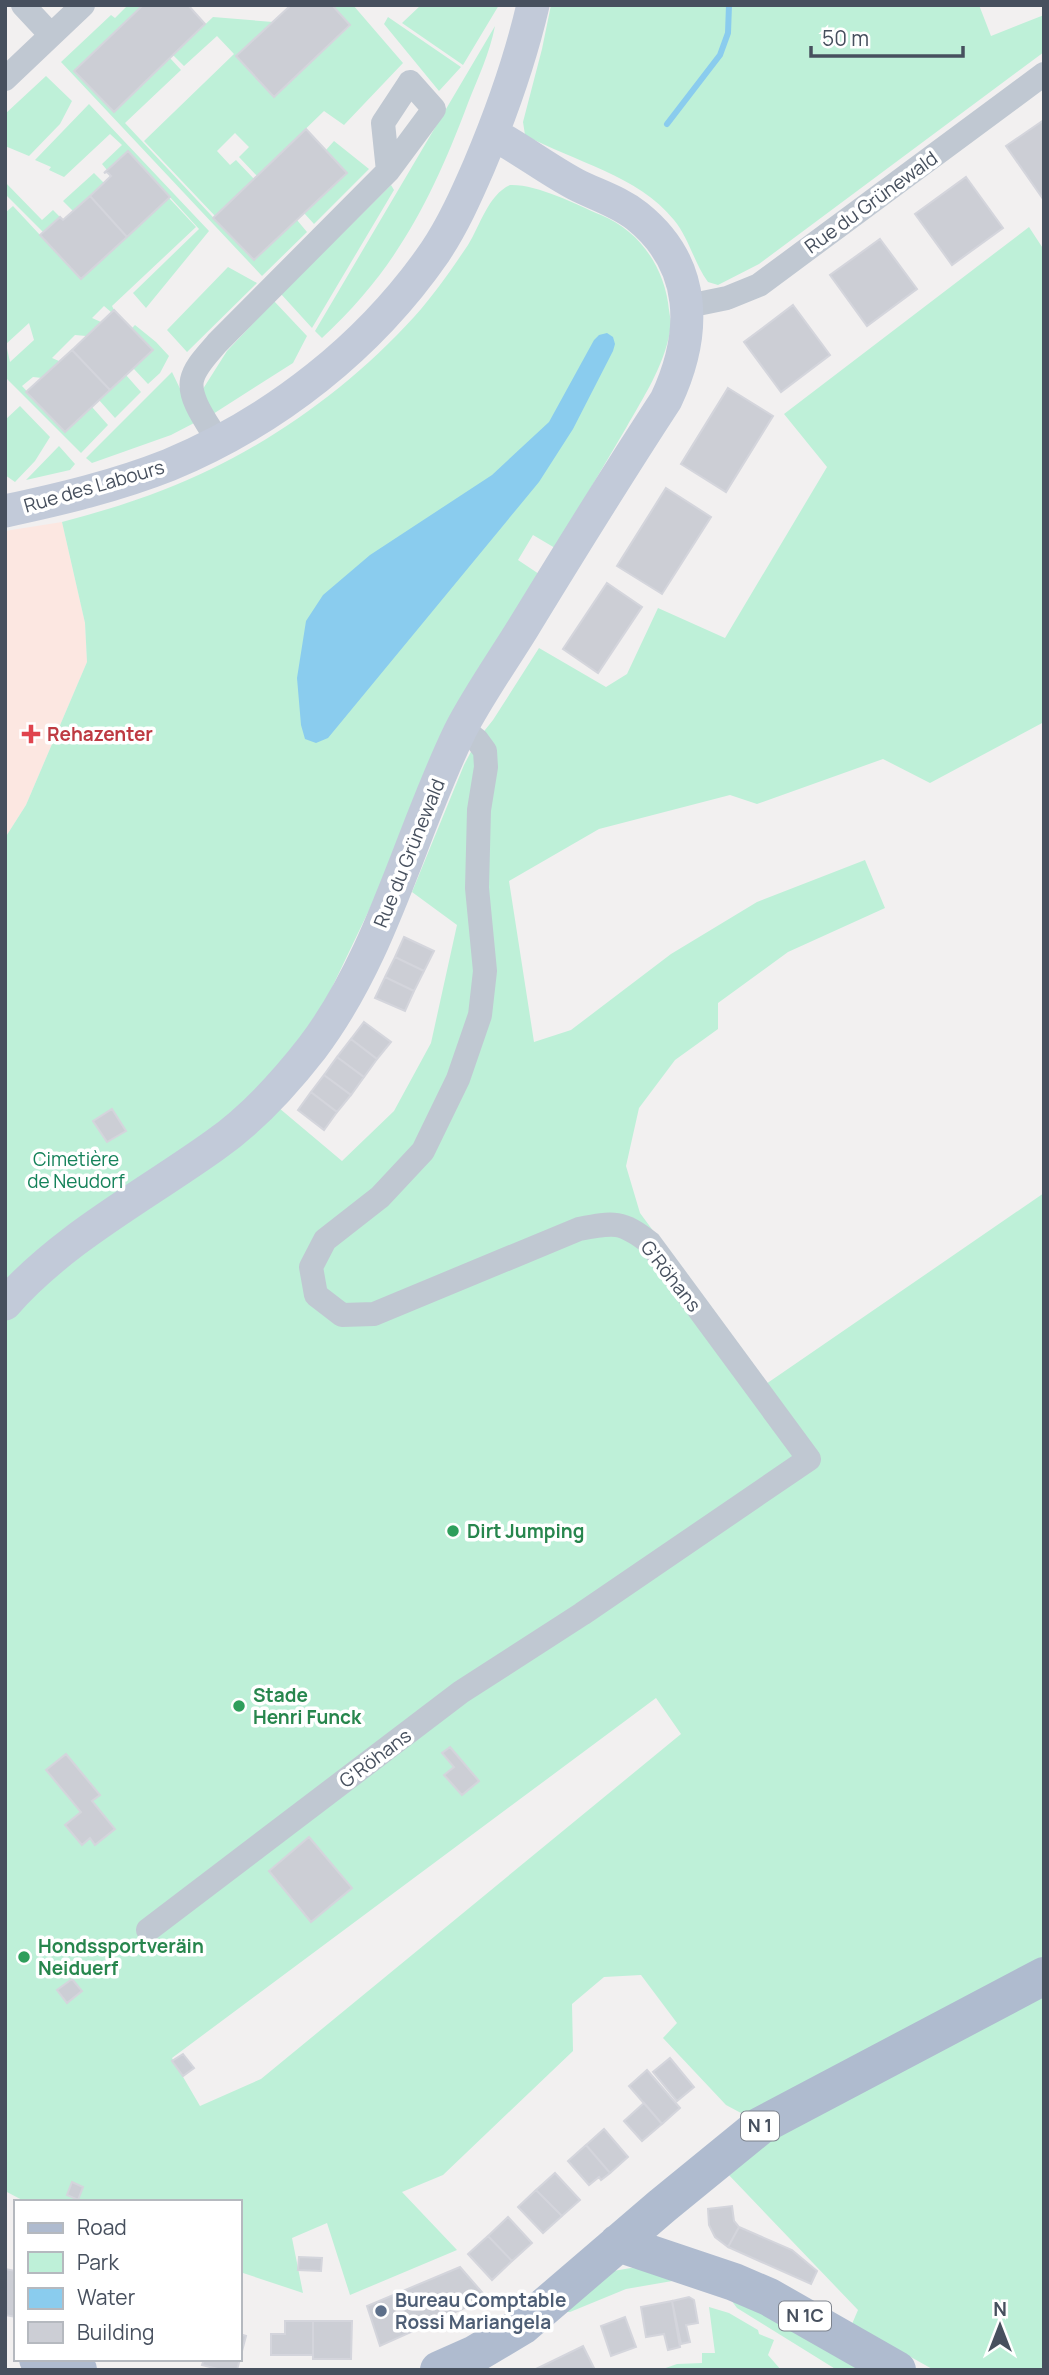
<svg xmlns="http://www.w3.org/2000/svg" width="1049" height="2375" font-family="Manrope,sans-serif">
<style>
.medical{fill:#fce7e1}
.green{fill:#bef0d8;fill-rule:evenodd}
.water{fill:#8accee}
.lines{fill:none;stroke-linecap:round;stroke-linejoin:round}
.stream{stroke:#8accee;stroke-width:6}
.building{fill:#ccced5;stroke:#d4d5dc;stroke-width:2}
.street{stroke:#c0c8d2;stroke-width:24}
.secondary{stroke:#c2cad9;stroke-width:33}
.primary{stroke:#afbbcf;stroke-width:38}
.health-dot{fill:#e0444e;stroke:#fff;stroke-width:2.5}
.leisure-dot{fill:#2e9e5b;stroke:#fff;stroke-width:2.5}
.service-dot{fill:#5c6f8a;stroke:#fff;stroke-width:2.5}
.labels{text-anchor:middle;stroke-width:7;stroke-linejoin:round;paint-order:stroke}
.shield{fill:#fff;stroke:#7e848e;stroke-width:2}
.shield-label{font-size:18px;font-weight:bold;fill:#47505e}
.street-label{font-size:19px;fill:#47505e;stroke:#fff}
.health-label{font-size:19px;font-weight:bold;fill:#be3a42;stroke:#fff;text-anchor:start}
.park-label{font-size:19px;fill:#15825a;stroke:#fff}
.leisure-label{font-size:19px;font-weight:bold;fill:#27864d;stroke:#fff;text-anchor:start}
.service-label{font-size:19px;font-weight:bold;fill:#4e5e75;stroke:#fff;text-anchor:start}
</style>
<rect width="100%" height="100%" fill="#f2f0f0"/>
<path class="medical" d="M62 522 85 623 87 662 26 805 5 838V531Z"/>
<path class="green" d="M128 5H143L75 71 114 111 170 58 181 70 125 123 253 260 297 220 307 232 262 276 61 62 111 15 115 18Z
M332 5H353L403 63 344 125 324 111 257 176 239 157 249 147 235 133 217 151 230 165 236 160 254 179 215 216 144 141 234 54 217 36 184 66 173 55 213 17 273 22 236 56 274 96 350 26Z
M421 5H499L463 65 402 23Z
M551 5H979L991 36 1044 15V52L759 264 718 285 708 282C694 263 689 238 674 220 638 175 574 162 525 135L523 122 542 49Z
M388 17 461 67 439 91 384 24Z
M495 26C490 52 478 78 468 103 433 196 397 269 322 338L315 331Z
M46 76 72 101 60 124 29 156 5 146V114Z
M89 104 209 231 146 308 133 293 199 229 128 151 107 170 102 164 122 145 110 134 64 177 49 170 51 167 35 160Z
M334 141 369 169 314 224 304 213 326 150Z
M94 173 104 183 73 211 63 201Z
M5 182 42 220 53 210 60 217 43 232 5 194Z
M391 185 394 190 312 328 281 294Z
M510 185C537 184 575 204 601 215 640 231 665 268 669 310 670 317 672 325 670 331 664 366 643 398 626 428 602 469 579 508 555 548L533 535 518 560 539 574 382 883 326 1000 267 1086 5 1285V838L26 805 87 662 85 623 62 522C96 513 130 503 163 490 257 454 346 392 414 317 434 295 451 270 468 245 480 226 488 195 510 185Z
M169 198 196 227 112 306 114 310 111 312 104 306 92 318 101 322 86 336 75 335 52 358 59 361 42 378 33 377 22 386 65 432 92 407 108 425 81 453 5 377V213L13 206 81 279ZM29 323 34 340 10 362 6 344Z
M1029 227 1044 250V722L930 783 883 759 757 804 730 795 599 829 509 881 534 1042 571 1030 671 954 757 902 865 860 885 908 788 952 718 1003V1029L675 1060 639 1108 626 1166 640 1213 766 1384 1044 1193V1958L756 2121 726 2105 663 2038 677 2023 641 1975 604 1977 572 2004 573 2051 443 2175 402 2192 457 2250 350 2295 327 2223 292 2238 303 2293 240 2272V2202H26L5 2191V1321L36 1285 279 1108 342 1161 394 1111 431 1043 457 925 412 892 464 765 477 740 493 720 539 648 606 687 627 674 658 608 725 638 827 467 784 414ZM656 1698 681 1734 261 2079 200 2106 172 2058Z
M228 267 257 283 187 352 167 330Z
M274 301 307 336 293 363 213 414 201 392 227 351Z
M135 325 156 342 169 356 160 373 148 384 133 368 152 350 132 328Z
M172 372 196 422 171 435 92 463 86 458Z
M126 375 141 392 115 418 99 400Z
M20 406 50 437 35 461 15 482 5 475V420Z
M59 446 75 464 70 470 26 480Z
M1044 1990V2370H934L852 2324 858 2310 726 2172 768 2136Z
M631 2268 646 2269 678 2280 626 2289 570 2312H565L613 2271Z
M731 2300 897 2370H837L737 2308Z
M709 2307 729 2313 758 2330 759 2334 774 2340 768 2355 781 2370H660L677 2364 702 2363V2353H715Z"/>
<path class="water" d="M607 333 613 337 615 344 613 351 573 429 539 482 328 738 316 743 305 739 301 725 297 678 306 621 323 595 370 555 492 475 549 422 594 340 599 335Z"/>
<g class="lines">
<path class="stream" d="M667 124 720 55 728 33 729 5"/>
</g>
<path class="building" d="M143 5H188L205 24 114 112 74 71Z
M291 5H332L350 25 274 97 236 56Z
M1044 120V198L1043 199 1006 146Z
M306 129 347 173 254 260 213 218Z
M128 151 170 197 127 237 90 196 111 176 107 172 104 173Z
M966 177 1003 228 952 265 915 214Z
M90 196 127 237 81 279 40 235 60 217 63 220Z
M880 239 917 289 867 326 830 275Z
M793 305 830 355 781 392 744 342Z
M114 310 153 350 110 390 72 350Z
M72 350 110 390 65 432 26 392Z
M728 388 773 416 726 492 681 464Z
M666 488 711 517 662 594 617 566Z
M607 583 642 607 598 673 563 649Z
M404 937 434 951 424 971 395 957Z
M395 957 424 971 414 991 385 977Z
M385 977 414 991 405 1011 375 998Z
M364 1022 391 1042 377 1059 351 1039Z
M351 1039 377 1059 364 1077 337 1057Z
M337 1057 364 1077 351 1095 324 1075Z
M324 1075 351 1095 337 1112 311 1092Z
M311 1092 337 1112 324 1130 298 1110Z
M112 1109 126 1131 107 1142 93 1121Z
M450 1747 479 1781 462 1795 444 1775 454 1767 442 1753Z
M66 1754 100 1795 92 1801 115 1829 95 1845 90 1838 82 1845 65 1825 81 1812 46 1770Z
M309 1837 352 1888 311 1922 269 1871Z
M72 1979 82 1991 67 2003 57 1990Z
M183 2054 194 2068 183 2076 172 2061Z
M670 2058 694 2087 677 2101 653 2072Z
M647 2070 680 2108 662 2124 629 2086Z
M644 2103 662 2124 642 2141 624 2121Z
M604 2129 628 2157 610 2173 586 2145Z
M586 2145 610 2173 601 2180 599 2177 589 2185 568 2161Z
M555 2173 580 2200 562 2216 536 2190Z
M72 2182 83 2187 78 2200 67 2195Z
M536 2190 562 2216 543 2233 518 2207Z
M732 2206 734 2221 739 2227 728 2247 715 2237 709 2225 708 2209Z
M508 2217 532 2243 512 2261 488 2236Z
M739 2227 792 2250 817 2271 811 2284 728 2247Z
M488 2236 512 2261 492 2280 468 2254Z
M299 2257 322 2258 321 2271 298 2270Z
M460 2267 487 2298 380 2346 367 2306Z
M5 2269 16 2271V2317L5 2315Z
M689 2297 694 2300 698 2323 686 2325 690 2342 681 2344 672 2301Z
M672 2301 680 2347 668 2350 664 2334 646 2337 641 2307Z
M625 2317 636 2347 611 2356 601 2326Z
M285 2321H313V2355H271V2334H285Z
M313 2321H352L351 2359H313Z
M240 2334 246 2336 237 2370H222L202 2365 204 2359H240Z
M583 2346 595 2370H534Z"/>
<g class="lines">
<path class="street" d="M23 5 51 35
M5 79 83 5
M688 306 727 298 759 285 1044 74
M218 441C209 425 188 399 192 380 195 366 208 354 217 343L388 171 434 109 410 82 383 123 388 171
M148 1930 461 1692 582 1614 809 1459 650 1243C622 1221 614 1222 579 1229L374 1314 342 1315 316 1295 311 1267 325 1240 380 1197 423 1151 458 1079 480 1015 485 971 477 888 479 810 486 767 485 751 477 740 462 728"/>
<path class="secondary" d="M5 511C61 499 116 486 169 465 275 421 370 346 435 252 453 225 466 196 479 166 501 114 520 61 533 5
M5 1304C63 1238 144 1196 215 1145 252 1119 284 1084 312 1048 383 954 409 836 460 731 478 696 502 662 523 628 570 551 617 475 666 400 697 334 698 265 637 216 618 201 596 195 575 184 547 169 521 149 493 134"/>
<path class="primary" d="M618 2243 734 2282 769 2297 897 2370
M38 2359 78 2370
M439 2370 475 2354 522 2326 662 2206 760 2126 1044 1976"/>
</g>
<path class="health-dot" d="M27.5 723.5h7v7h7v7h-7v7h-7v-7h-7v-7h7z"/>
<g class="leisure-dot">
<circle cx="453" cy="1531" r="7"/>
<circle cx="239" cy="1706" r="7"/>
<circle cx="24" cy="1957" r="7"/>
</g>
<circle class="service-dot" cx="381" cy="2311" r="7"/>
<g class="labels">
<g class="shield">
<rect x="741" y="2111.5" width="38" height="29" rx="5"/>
<rect x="779" y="2301.5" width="52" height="29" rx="5"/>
</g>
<g class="shield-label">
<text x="760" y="2132">N 1</text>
<text x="805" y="2322">N 1C</text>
</g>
<g class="street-label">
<text transform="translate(871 202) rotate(-36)" y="7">Rue du Grünewald</text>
<text transform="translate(94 486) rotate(-16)" y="7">Rue des Labours</text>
<text transform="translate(409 853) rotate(-68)" y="7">Rue du Grünewald</text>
<text transform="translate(671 1276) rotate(52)" y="7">G'Röhans</text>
<text transform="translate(375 1758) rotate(-37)" y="7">G'Röhans</text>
</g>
<g class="health-label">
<text x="47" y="741">Rehazenter</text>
</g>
<g class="park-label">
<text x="76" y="1166">Cimetière<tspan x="76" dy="22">de Neudorf</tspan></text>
</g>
<g class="leisure-label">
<text x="467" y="1538">Dirt Jumping</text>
<text x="253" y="1702">Stade<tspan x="253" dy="22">Henri Funck</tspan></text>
<text x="38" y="1953">Hondssportveräin<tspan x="38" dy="22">Neiduerf</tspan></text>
</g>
<g class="service-label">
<text x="395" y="2307">Bureau Comptable<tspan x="395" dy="22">Rossi Mariangela</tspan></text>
</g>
</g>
<rect width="1049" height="2375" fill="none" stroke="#47505e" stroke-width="14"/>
<rect x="14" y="2200" width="228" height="161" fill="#ffffff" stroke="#b5b9bf" stroke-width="2"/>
<rect x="28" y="2223" width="35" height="10" fill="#afbbcf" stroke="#b5b9bf" stroke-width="2"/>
<text x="77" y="2235" font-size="21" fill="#47505e">Road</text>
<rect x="28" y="2252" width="35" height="21" fill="#bef0d8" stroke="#b5b9bf" stroke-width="2"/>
<text x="77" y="2270" font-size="21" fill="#47505e">Park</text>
<rect x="28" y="2288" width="35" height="21" fill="#8accee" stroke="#b5b9bf" stroke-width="2"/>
<text x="77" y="2305" font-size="21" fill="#47505e">Water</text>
<rect x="28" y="2322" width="35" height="21" fill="#ccced5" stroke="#b5b9bf" stroke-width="2"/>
<text x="77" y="2340" font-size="21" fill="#47505e">Building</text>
<g transform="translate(1000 2326)" stroke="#ffffff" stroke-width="5" paint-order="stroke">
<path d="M0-5L12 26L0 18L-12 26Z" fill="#47505e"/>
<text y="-10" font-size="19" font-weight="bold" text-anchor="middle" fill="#47505e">N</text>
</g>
<path d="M811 46v10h152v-10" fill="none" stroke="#47505e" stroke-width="3.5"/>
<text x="822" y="46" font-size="21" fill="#47505e" stroke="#ffffff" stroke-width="5" paint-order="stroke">50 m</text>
</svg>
